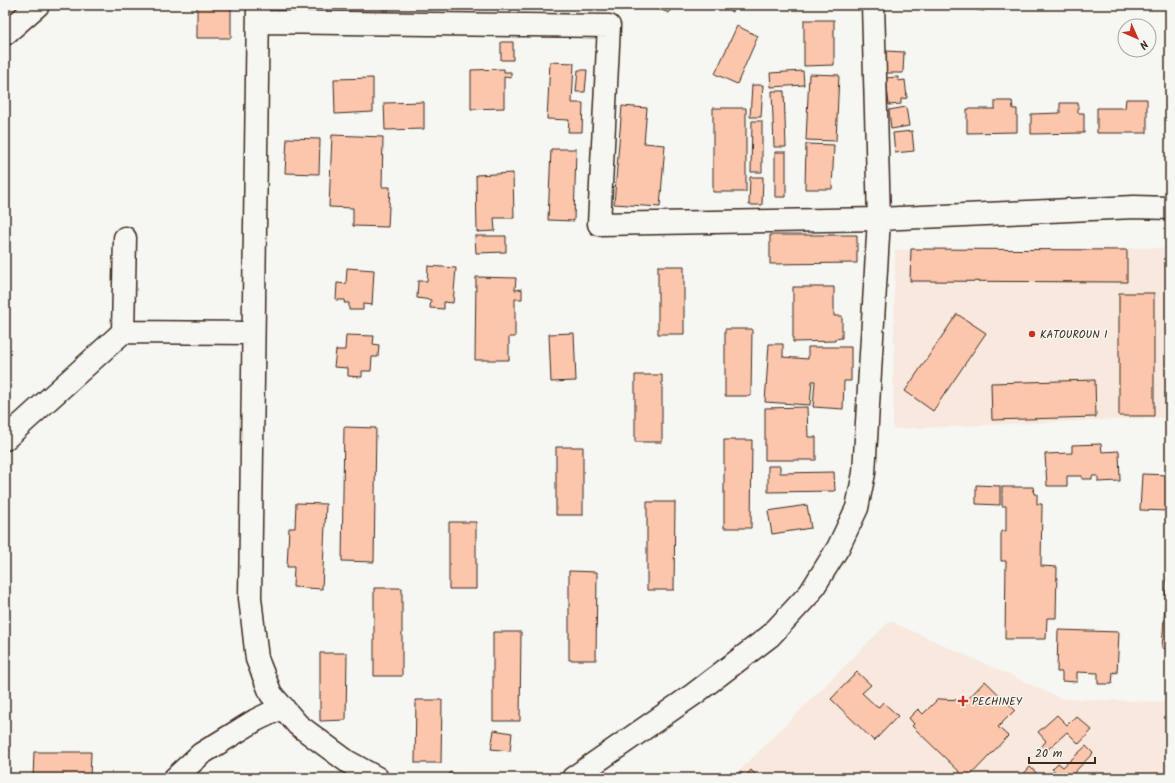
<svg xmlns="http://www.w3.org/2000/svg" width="1175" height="783" font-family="Kalam,sans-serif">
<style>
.built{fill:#f8e8dd}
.building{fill:#fbc6ac;stroke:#3b2a1e}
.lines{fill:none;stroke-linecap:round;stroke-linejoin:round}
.minor-casing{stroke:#3b2a1e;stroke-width:25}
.minor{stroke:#f6f6f2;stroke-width:22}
.poi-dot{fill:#c8321e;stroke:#f6f6f2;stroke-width:1.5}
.labels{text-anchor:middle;stroke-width:3;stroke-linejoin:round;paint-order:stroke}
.poi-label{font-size:11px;fill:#3b2a1e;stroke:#f6f6f2;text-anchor:start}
</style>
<rect width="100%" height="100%" fill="#f6f6f2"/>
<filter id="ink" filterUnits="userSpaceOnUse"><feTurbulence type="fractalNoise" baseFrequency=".025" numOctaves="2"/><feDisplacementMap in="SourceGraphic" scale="8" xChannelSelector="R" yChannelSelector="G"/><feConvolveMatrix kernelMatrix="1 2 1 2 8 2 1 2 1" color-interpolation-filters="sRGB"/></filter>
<g filter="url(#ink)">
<path class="built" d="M1170 248V417L893 429 895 250Z
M890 621 1062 699 1170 702V778H732Z"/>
<path class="building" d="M197 5H231V38H197Z
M378 5H392L386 12Z
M649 5H672L669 13Z
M718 5H735L732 12Z
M943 5H985L984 11Z
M804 20H834V65L804 66Z
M737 26 758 36 737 84 715 74Z
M501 42H513V60H501Z
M886 51 904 52 903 73H886Z
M550 62 574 63 572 103H583L582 132H568L569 120 547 119Z
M504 69V72H511V78L504 77V108L471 109V70Z
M578 70H587L585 92H576Z
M803 71 804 85 771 87 770 73Z
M809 74 839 75 836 141 806 140Z
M898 77V81L905 80 907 98 901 99V104L889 105 886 78Z
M373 78V112L335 114 334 79Z
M752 85H763L761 117H750Z
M772 91H784L786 147H774Z
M1126 99H1147V133H1097V108H1125Z
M995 101H1012L1013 109H1017V132L967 133V109H995Z
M424 102V129L385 130 384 103Z
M1060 103H1078V113H1084V133L1031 134V114L1060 113Z
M622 106 647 108 644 143 665 145 660 207 614 204Z
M906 107 909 126 891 129 889 110Z
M713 108H746V192H713Z
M752 121H762V172H751Z
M912 131 914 151 895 153 893 133Z
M332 135 383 137 382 187H390L388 227 353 226V208L329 207Z
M287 138 320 139 319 174 285 173Z
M806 144 834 145 832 189H805Z
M551 149H576L574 221 548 220Z
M775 152H786V197H775Z
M513 173 514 218H494L495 231 477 232 476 175Z
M750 177H763L762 205H749Z
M770 235H857V263L770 264Z
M475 236H506V252L476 253Z
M911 249 1127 250V282L910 281Z
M428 266 456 268 453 303 444 302V309L430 308 431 300 417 298 418 281H427Z
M658 266H684V334H658Z
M347 268 374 270 372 305 363 304V310H349V303H344L345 300H336L337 283 346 284Z
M476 277 516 278 515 290 522 289V299H515V337H509V360H475Z
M793 287H834V316H842V338L835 339V341L793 342Z
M1119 293H1154V416H1119Z
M957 314 986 333 933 411 905 391Z
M725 329H752L751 396H725Z
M574 333 576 381 551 382 549 334Z
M346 335 374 336 373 344 379 345 378 357H372L371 371H362V377L348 376V368L334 367 336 350H345Z
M769 344H783V357L808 359V347H851V381H844L843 409 813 407 815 381H812L810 405 765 402Z
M635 375H662V442H635Z
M1095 380 1096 417 992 420 991 383Z
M807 407 808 437H816V460H765V408Z
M344 427 376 428 374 562 342 561Z
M724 440H752L751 528H724Z
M1101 444 1102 452 1119 451 1120 481 1098 482V476H1092V479H1082V476H1067V486H1047L1045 454 1072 453V445Z
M556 447H583V515H556Z
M768 466H780V473L834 472 835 491 768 492Z
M1142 474 1170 475V511L1140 510Z
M976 485 1000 486V505L976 504Z
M1002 487H1033L1034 494H1037V504H1042L1041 566 1057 567 1056 618H1047L1046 639H1005L1006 561H1001V531H1006V506H1002Z
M647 502H675L674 590H647Z
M296 503 326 504 322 589 293 587 294 567H287L289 528H295Z
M807 505 811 528 772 534 768 511Z
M449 522H476V589H449Z
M569 571 597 572 596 660H569Z
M1167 573H1170V649L1162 648Z
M374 588H402V676H374Z
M1058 630 1119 632 1117 673 1113 672 1112 684H1098V673L1077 672V682L1062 681V672H1057Z
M493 632H521L520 721H493Z
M320 653H347L346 720 320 721Z
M857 672 871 685 862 693 878 708 883 702 898 716 874 741 831 699Z
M985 681 1015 710 998 727 1008 736 968 778H966L912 726 914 724 909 718 918 709 923 714 938 699 967 700Z
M416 700H442L441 763H415Z
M1057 715 1067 725 1076 716 1092 730 1079 744 1067 732 1046 751 1042 746 1046 741 1038 732Z
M494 730 512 733 510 751 491 749Z
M1086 746 1093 753 1069 778H1058L1060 776 1052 769 1058 763 1063 767Z
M34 752H91L90 778H33Z
M1030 767 1042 778H1020Z
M751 770 759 778H733L740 771 745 777Z
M450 772 464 778H447Z"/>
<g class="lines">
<defs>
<path id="minor" d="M258 5 250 598 257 659 271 694 298 725 348 762 377 778
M258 22 609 26 599 224 879 219 1134 207 1170 208
M5 34 38 5
M123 332 125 238
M5 439 123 332 253 333
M175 778 201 754 256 720 283 707
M573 778 694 694 770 636 810 593 838 548 857 508 864 473 879 219 873 5"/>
</defs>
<use href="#minor" class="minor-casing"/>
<use href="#minor" class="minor"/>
</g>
</g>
<g class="poi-dot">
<circle cx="1032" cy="334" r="4"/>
<path d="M961 695h4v4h4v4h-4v4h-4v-4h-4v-4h4z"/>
</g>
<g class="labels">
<g class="poi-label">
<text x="1040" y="338">KATOUROUN I</text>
<text x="972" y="705">PECHINEY</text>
</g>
</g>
<rect width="1175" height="783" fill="none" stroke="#f6f6f2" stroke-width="20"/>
<rect x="10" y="10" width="1155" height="763" fill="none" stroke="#3b2a1e" stroke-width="1.5" filter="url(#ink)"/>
<g transform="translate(1137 38) rotate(135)"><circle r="19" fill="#f6f6f2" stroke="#aba49d"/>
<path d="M0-3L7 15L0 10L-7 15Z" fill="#c8321e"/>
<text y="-6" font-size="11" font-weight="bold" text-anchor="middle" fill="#3b2a1e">N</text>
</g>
<path d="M1029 757v6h66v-6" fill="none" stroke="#3b2a1e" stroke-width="2"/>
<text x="1035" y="757" font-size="12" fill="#3b2a1e" stroke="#f6f6f2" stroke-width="3" paint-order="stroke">20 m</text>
</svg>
